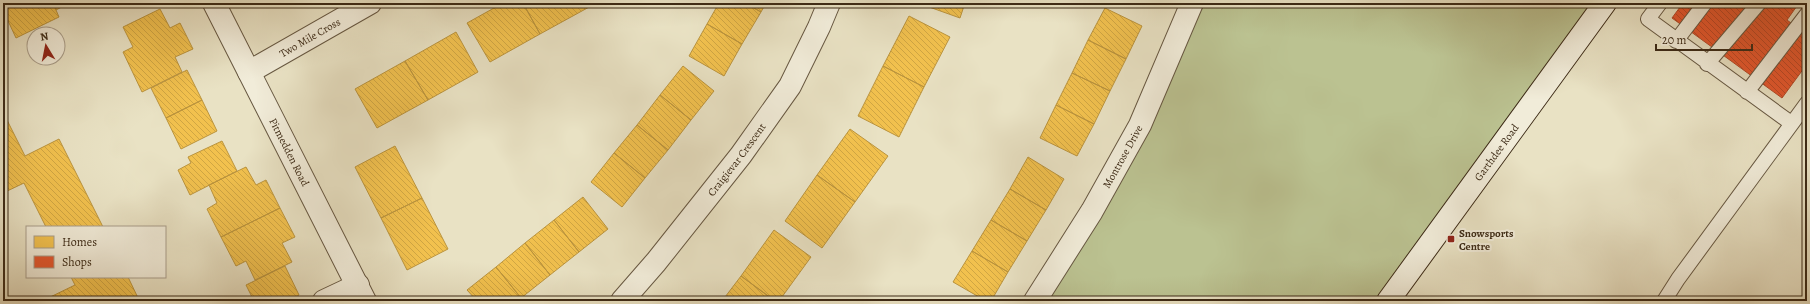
<svg xmlns="http://www.w3.org/2000/svg" width="1810" height="304" font-family="Alegreya,serif">
<style>
.grass{fill:#bbc291;stroke:#7c7654}
.homes{fill:url(#homes-back-hatch);stroke:#bb943d}
.shops{fill:url(#shops-back-hatch);stroke:#b24a27}
.lines{fill:none;stroke-linecap:round;stroke-linejoin:round}
.lane-casing{stroke:#675842;stroke-width:16}
.street-casing{stroke:#675842;stroke-width:24}
.secondary-casing{stroke:#3c2a16;stroke-width:24}
.lane{stroke:#f1ecd9;stroke-width:14}
.street{stroke:#f1ecd9;stroke-width:22}
.secondary{stroke:#f1ecd9;stroke-width:22}
.poi-dot{fill:#8f2418;stroke:#f1ecd9;stroke-width:1.5}
.labels{text-anchor:middle;stroke-width:4;stroke-linejoin:round;paint-order:stroke}
.street-label{font-size:11px;fill:#3c2a16;stroke:#f1ecd9}
.poi-label{font-size:11px;font-weight:bold;fill:#3c2a16;stroke:#f1ecd9;text-anchor:start}
</style>
<defs>
<pattern id="homes-back-hatch" width="6" height="6" patternUnits="userSpaceOnUse"><rect width="6" height="6" fill="#f2c14e"/><path d="M-1 5l2 2M0 0l6 6M5-1l2 2" fill="none" stroke="#d0a643"/></pattern>
<pattern id="shops-back-hatch" width="6" height="6" patternUnits="userSpaceOnUse"><rect width="6" height="6" fill="#e4572e"/><path d="M-1 5l2 2M0 0l6 6M5-1l2 2" fill="none" stroke="#ba4826"/></pattern>
</defs>
<rect width="100%" height="100%" fill="#e9e2c4"/>
<filter id="stains"><feTurbulence type="fractalNoise" baseFrequency=".005" numOctaves="4"/><feColorMatrix values="0 0 0 0 .2 0 0 0 0 .09 0 0 0 0 .02 0 0 0 .5 -.17"/></filter>
<radialGradient id="worn" r=".72"><stop offset=".6" stop-color="#630" stop-opacity="0"/><stop offset="1" stop-color="#630" stop-opacity=".3"/></radialGradient>
<path class="grass" d="M1192 3H1605L1388 301H1035L1092 211Z"/>
<path class="homes" d="M3 3H53L59 17 16 38 3 10Z
M53 3H69L56 10Z
M503 3H523L540 34 490 62 467 23Z
M523 3H590L591 6 540 34Z
M719 3H745L761 12 742 44 707 24Z
M745 3H766L761 12Z
M918 3H965L960 18Z
M1105 8 1142 26 1126 59 1088 40Z
M160 9 170 28 180 23 193 49 175 57 182 72 142 92 123 52 133 47 123 27Z
M909 16 950 37 924 87 883 66Z
M707 24 742 44 724 76 689 56Z
M456 32 478 72 428 100 405 61Z
M1088 40 1126 59 1110 91 1072 73Z
M405 61 428 100 377 128 355 89Z
M683 66 714 91 691 120 660 95Z
M883 66 924 87 899 137 858 116Z
M187 70 202 100 166 118 151 88Z
M1072 73 1110 91 1094 124 1056 105Z
M660 95 691 120 668 150 637 125Z
M202 100 217 131 181 149 166 118Z
M1056 105 1094 124 1077 156 1040 138Z
M6 118 25 156 59 139 103 227H46L24 183 3 193V120Z
M637 125 668 150 645 178 614 153Z
M850 129 888 156 855 202 817 175Z
M222 141 237 171 190 195 178 170 191 163 188 157Z
M395 146 422 198 381 218 355 167Z
M614 153 645 178 622 207 591 182Z
M1028 157 1064 179 1046 210 1010 189Z
M246 167 256 185 266 180 280 208 221 237 207 209 217 203 209 185Z
M817 175 855 202 822 248 785 221Z
M1010 189 1046 210 1027 241 991 220Z
M583 197 608 229 579 252 554 220Z
M422 198 448 249 407 270 381 218Z
M280 208 295 237 282 243 292 262 255 280 246 261 236 266 221 237Z
M554 220 579 252 550 275 525 243Z
M991 220 1027 241 1008 272 972 251Z
M774 230 811 257 779 301H775L741 276Z
M525 243 550 275 521 298 496 267Z
M972 251 1008 272 991 301H986L953 282Z
M285 266 299 295 287 301H254L246 285Z
M496 267 521 298 518 301H477L467 290Z
M741 276 775 301H722Z
M71 277H128L139 300 42 301 75 285Z
M3 292 8 301H3Z"/>
<path class="shops" d="M1683 3H1799L1787 20 1807 35V64L1782 98 1672 18Z"/>
<g class="lines">
<defs>
<path id="lane" d="M1660 3 1648 19 1791 123
M1676 41 1705 3
M1707 64 1759 3
M1747 92 1807 14
M1664 301 1678 279 1807 103"/>
<g id="street">
<path id="s1" d="M214 3 365 301"/>
<path id="s2" d="M249 72 370 3"/>
<path d="M324 301 358 285"/>
<path id="s3" d="M622 301 656 262 741 155 790 86 819 27 829 3"/>
<path id="s4" d="M1035 301 1092 211 1140 125 1192 3"/>
</g>
<g id="secondary">
<path id="s5" d="M1388 301 1605 3"/>
</g>
</defs>
<use href="#lane" class="lane-casing"/>
<use href="#street" class="street-casing"/>
<use href="#secondary" class="secondary-casing"/>
<use href="#lane" class="lane"/>
<use href="#street" class="street"/>
<use href="#secondary" class="secondary"/>
</g>
<rect class="poi-dot" x="1447" y="235" width="8" height="8" rx="2"/>
<g class="labels">
<g class="street-label">
<text dy="4" stroke="none"><textPath href="#s2" startOffset="70">Two Mile Cross</textPath></text>
<text dy="4" stroke="none"><textPath href="#s1" startOffset="167">Pitmedden Road</textPath></text>
<text dy="4" stroke="none"><textPath href="#s5" startOffset="184">Garthdee Road</textPath></text>
<text dy="4" stroke="none"><textPath href="#s4" startOffset="169">Montrose Drive</textPath></text>
<text dy="4" stroke="none"><textPath href="#s3" startOffset="182">Craigievar Crescent</textPath></text>
</g>
<g class="poi-label">
<text x="1459" y="237">Snowsports<tspan x="1459" dy="13">Centre</tspan></text>
</g>
</g>
<rect width="1810" height="304" fill="none" stroke="#e9e2c4" stroke-width="16"/>
<rect x="4" y="4" width="1802" height="296" fill="none" stroke="#3c2a16" stroke-width="2"/>
<rect x="8" y="8" width="1794" height="288" fill="none" stroke="#3c2a16"/>
<rect x="26" y="226" width="140" height="52" fill="#f1ecd9" stroke="#a99e8b"/>
<rect x="34" y="236" width="20" height="12" fill="#f2c14e" stroke="#a99e8b"/>
<text x="62" y="246" font-size="12" fill="#3c2a16">Homes</text>
<rect x="34" y="256" width="20" height="12" fill="#e4572e" stroke="#a99e8b"/>
<text x="62" y="266" font-size="12" fill="#3c2a16">Shops</text>
<g transform="translate(46 46) rotate(350)"><circle r="19" fill="#f1ecd9" stroke="#a99e8b"/>
<path d="M0-3L7 15L0 10L-7 15Z" fill="#8f2418"/>
<text y="-6" font-size="11" font-weight="bold" text-anchor="middle" fill="#3c2a16">N</text>
</g>
<path d="M1656 44v6h96v-6" fill="none" stroke="#3c2a16" stroke-width="2"/>
<text x="1662" y="44" font-size="12" fill="#3c2a16" stroke="#f1ecd9" stroke-width="3" paint-order="stroke">20 m</text>
<rect width="100%" height="100%" filter="url(#stains)"/>
<rect width="100%" height="100%" fill="url(#worn)"/>
</svg>
